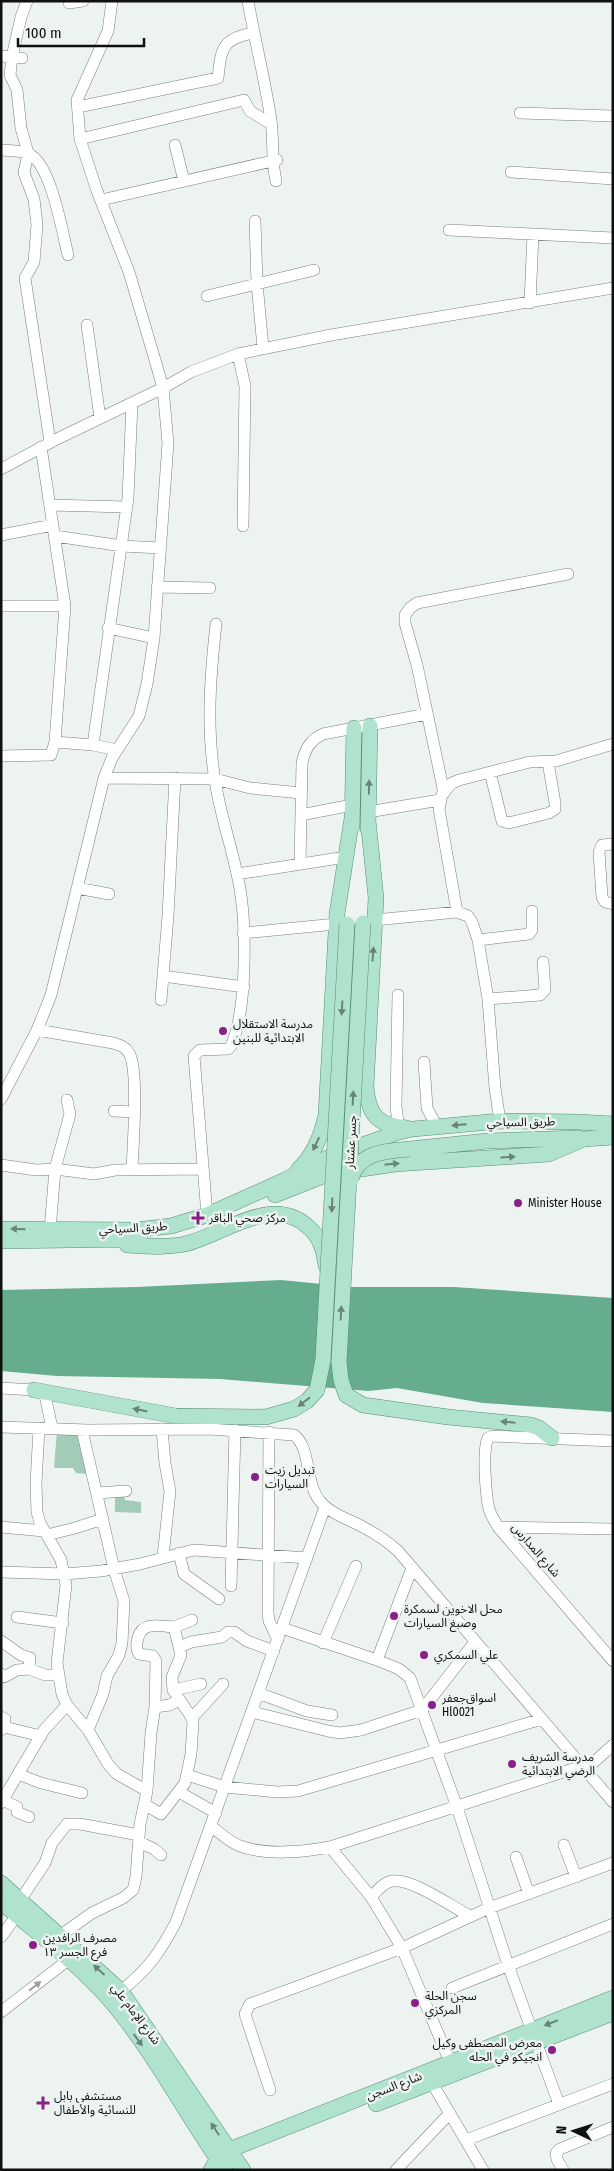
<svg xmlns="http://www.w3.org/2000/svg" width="614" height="2171" font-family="'Fira Sans Condensed','Noto Sans Arabic',sans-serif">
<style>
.green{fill:#a2ccb8}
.water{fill:#66ad8e}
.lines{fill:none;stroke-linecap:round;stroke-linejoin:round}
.minor-casing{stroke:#7b7f7d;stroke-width:12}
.major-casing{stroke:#568d75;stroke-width:16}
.minor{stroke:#fff;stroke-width:11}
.major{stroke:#b0e3cd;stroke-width:15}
.major-bridge-casing{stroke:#568d75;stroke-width:16;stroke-linecap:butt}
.major-bridge{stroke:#b0e3cd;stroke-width:15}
.oneway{fill:#688478}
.oneway2{fill:#9f9f9f}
.poi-dot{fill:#882087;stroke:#edf3f0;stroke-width:2}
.labels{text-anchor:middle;stroke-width:5;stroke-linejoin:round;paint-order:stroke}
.poi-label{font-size:12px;fill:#0f100f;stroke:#edf3f0;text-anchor:start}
.street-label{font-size:12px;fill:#0f100f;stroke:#edf3f0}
</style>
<rect width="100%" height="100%" fill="#edf3f0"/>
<path class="green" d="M57 1431 78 1432 86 1474 76 1473 73 1468H54Z
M124 1494 125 1500 141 1502V1513L115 1512V1495Z"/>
<path class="water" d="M281 1280 352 1287H454L613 1298V1412L483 1403 397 1388 368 1391 220 1379 57 1376 1 1371V1290L137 1287Z"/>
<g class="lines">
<defs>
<path id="minor" d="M27 1 21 17 12 57 10 75 17 90 21 128 28 153 24 173 34 199 37 225 34 262 25 278 50 442
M248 1C255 41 265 80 271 120 274 141 271 160 276 181
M69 3 83 1
M1 56 22 58
M78 107 218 78C221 49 222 38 254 33
M520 113 613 116
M80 139 244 100 250 111 271 124
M175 145 184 181
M1 150C9 151 21 150 29 154 51 164 62 231 68 255
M511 172 613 179
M101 200 277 160
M255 221 257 283 263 348
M449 230 613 238
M207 296 314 270
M530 303 533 234
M87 325 100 418
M238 354 245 386 243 526
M1 469 59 438 163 388 191 372 238 354 331 335 613 288
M50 505 127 507
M1 535 53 525
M55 536 122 546 160 548
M157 587 210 588
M1 606H65
M108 628 154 638
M55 742 93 745 117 750
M93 745 128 498 132 403
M1 756 51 755 55 742 65 606 41 447
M490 772 502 821 509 823 549 813 555 809V803L548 762
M104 778 215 779 250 788 301 793
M444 793 417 665 405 623V615L410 608 417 603 568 574
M368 812 440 800
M301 815 352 805
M613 844 602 845 599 852 602 897 605 902 613 904
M300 864 302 763C305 749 310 740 323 734L427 714
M237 874 346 857
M77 888 109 894
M457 912 439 809 442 794 452 783 459 780 530 762 556 761 613 744
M375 920 457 912 468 916 472 922 478 940 488 999 495 1088 500 1121
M243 933 336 924
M478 940 529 934 532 930V911
M163 976 244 987
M398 995 396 1106 399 1132
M488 999 540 995 545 990 543 962
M161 1000 168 916 175 778
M37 1030 113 1043C119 1045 125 1046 129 1053 139 1069 133 1146 132 1169
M424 1062 427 1108 437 1127
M1 1099 37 1030 51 995 104 778 112 758 139 716 147 684 154 638 168 443 163 388 155 360 129 272 97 191 80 139 77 100 108 31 112 1
M114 1111 134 1112
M1 1165 36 1170 55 1169 94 1174 115 1170 202 1169
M207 1215 194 1056 200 1050 228 1049 231 1046C248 1008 247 915 237 874 231 845 221 816 216 786 206 732 210 678 216 624
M50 1230 55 1169 70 1114 67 1100
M1 1388 34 1390 45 1395 52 1428
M1 1427 88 1430 209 1429 294 1435C311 1447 305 1484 320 1501 330 1514 349 1519 363 1527 376 1534 387 1541 398 1551L613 1802
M39 1428 36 1484 37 1512 40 1523 61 1560 66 1585 57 1663 62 1694 67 1705 88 1730 108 1764 117 1774 147 1791
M162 1429 165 1463 170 1491 163 1557
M82 1430 114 1569 124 1601 122 1643 119 1655 107 1676 103 1694 88 1730
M269 1432 268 1612 269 1621 278 1640
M613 1441 492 1436 488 1438C482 1450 486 1496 489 1509 491 1516 495 1521 498 1527L613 1661
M97 1493 126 1491
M1 1527 44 1531
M498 1527 613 1529
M47 1535 75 1528 103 1519
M179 1553 184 1574 219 1599
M1 1572 65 1574 101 1571 140 1564 194 1550 307 1558
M231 1586 235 1430
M17 1617 63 1623
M174 1627 192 1620
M282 1628 377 1660 399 1669 410 1678 457 1807 508 1965 532 2031
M1 1641 21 1655 30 1658 29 1669 45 1675H57
M323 1643 356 1566
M180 1647 191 1642 222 1637 228 1632H234L247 1641 274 1651
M377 1660 412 1568
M1 1674 4 1677 17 1670 29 1669
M173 1690 201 1684
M258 1693 307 1711 332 1715
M155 1707 170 1705 178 1700
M252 1712 328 1731 340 1733 361 1730 422 1710 475 1642
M1 1717 5 1719 4 1727
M192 1718 223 1684
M1 1730 4 1727 41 1736
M585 1770 613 1745
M18 1774 41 1783 82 1793
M187 1775 225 1787 277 1792 298 1791 542 1719
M179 1792 216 1813
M3 1800 17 1807V1812L29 1817
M1 1803 44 1730 67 1705
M211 1826C220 1833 229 1842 240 1846 268 1856 302 1852 330 1847L582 1766
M139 1842 154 1849 161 1855
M564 1845 576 1877
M330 1847 371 1897 402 1948 451 2064
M516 1857 529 1894
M371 1897C376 1892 384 1882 392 1881 412 1878 452 1907 470 1916
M21 1899 45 1863 52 1843 67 1824H80L139 1835
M61 1935 92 1913 123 1898 133 1890 136 1877 140 1824 147 1791 151 1733 155 1707 156 1661 153 1656 139 1654C136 1649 136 1644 138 1638 142 1621 161 1626 174 1627L181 1655 172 1677 173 1690 190 1715 193 1722 191 1754 185 1783 161 1814 144 1804
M1 1937 17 1915
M452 1988 613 1924
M121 1991C149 1968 159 1954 176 1922L325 1507
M1 2012 68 1960
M536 2042 559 2104
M432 2083 483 2170
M270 2090 245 2014 250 2004 402 1948 489 1908 613 1863
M466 2140 613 2084
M396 2170 450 2113
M563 2170 557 2159 556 2153 560 2149 613 2127"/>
<path id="major" d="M368 820 376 898 366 1087C369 1116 377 1125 407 1128
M352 827 354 728
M368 829 370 726
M410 1149 487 1141 579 1138
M298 1170C314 1155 321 1136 326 1115L337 914 352 818
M275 1195 328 1174 395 1164 549 1154 584 1139 613 1137
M1 1229 136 1230 171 1226 207 1215 285 1180 331 1156 399 1132 413 1129 500 1121 578 1122 613 1124
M1 1241 140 1239
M127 1245C146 1246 166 1248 185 1244 223 1235 271 1194 307 1226 320 1236 324 1250 326 1266
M339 1362 341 1380 346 1395 363 1405 448 1417 531 1425 539 1428 552 1438
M34 1390 176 1416 266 1417 294 1409 307 1401 317 1390 323 1360
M1 1883 121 1991 243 2170
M1 1902C37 1933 77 1963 109 1999 153 2050 186 2115 225 2170
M376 2104 613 2013
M211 2170 218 2159 229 2150 613 1998"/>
</defs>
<use href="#minor" class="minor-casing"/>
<use href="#major" class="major-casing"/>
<use href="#minor" class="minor"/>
<use href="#major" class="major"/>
<defs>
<path id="major-bridge" d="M351 1179C358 1152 386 1151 410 1149
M323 1360 347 924
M339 1362 363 923"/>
</defs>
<use href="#major-bridge" class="major-bridge-casing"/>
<use href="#major-bridge" class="major-bridge"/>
</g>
<defs><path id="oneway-solid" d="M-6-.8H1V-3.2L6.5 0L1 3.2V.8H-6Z" transform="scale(1.25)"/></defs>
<g class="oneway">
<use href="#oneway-solid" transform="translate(369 787) rotate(-89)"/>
<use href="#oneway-solid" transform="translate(373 954) rotate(-86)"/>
<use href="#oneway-solid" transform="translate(342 1008) rotate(93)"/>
<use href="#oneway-solid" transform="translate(353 1098) rotate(-87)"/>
<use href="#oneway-solid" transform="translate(459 1125) rotate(175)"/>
<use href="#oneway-solid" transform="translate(316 1144) rotate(115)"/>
<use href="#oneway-solid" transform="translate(508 1157) rotate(-3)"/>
<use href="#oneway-solid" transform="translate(392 1164) rotate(-6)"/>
<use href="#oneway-solid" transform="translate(332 1205) rotate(93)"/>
<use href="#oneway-solid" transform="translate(18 1229) rotate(-179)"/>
<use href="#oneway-solid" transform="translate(341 1313) rotate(-87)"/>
<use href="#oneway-solid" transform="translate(304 1402) rotate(142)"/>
<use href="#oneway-solid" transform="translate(140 1410) rotate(-168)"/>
<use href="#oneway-solid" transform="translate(508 1422) rotate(-175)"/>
<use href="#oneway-solid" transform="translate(99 1970) rotate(-138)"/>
<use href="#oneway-solid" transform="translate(551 2023) rotate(158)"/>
<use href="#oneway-solid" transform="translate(138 2040) rotate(54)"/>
<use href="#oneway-solid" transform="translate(215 2129) rotate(-123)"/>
</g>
<use class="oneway2" href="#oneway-solid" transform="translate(35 1986) rotate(-38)"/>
<g class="poi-dot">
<circle cx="223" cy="1031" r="5"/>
<circle cx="518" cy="1203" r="5"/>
<path d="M195.5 1210.5h5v5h5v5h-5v5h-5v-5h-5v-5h5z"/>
<circle cx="255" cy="1477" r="5"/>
<circle cx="394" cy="1616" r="5"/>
<circle cx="424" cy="1655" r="5"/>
<circle cx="432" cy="1705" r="5"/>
<circle cx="512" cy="1764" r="5"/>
<circle cx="33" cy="1945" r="5"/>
<circle cx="415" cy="2003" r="5"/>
<circle cx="552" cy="2050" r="5"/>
<path d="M40.5 2095.5h5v5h5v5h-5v5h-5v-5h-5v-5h5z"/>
</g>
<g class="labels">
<g class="poi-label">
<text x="233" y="1028">مدرسة الاستقلال<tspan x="233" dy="14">الابتدائية للبنين</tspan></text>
<text x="528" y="1207">Minister House</text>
<text x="209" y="1222">مركز صحي الباقر</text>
<text x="265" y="1474">تبديل زيت<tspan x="265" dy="14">السيارات</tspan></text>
<text x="404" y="1613">محل الاخوين لسمكرة<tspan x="404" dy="14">وصبغ السيارات</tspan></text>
<text x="434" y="1659">علي السمكري</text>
<text x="442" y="1702">اسواق‌جعفر<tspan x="442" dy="14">Hl0021</tspan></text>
<text x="522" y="1761">مدرسة الشريف<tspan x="522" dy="14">الرضي الابتدائية</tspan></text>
<text x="43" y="1942">مصرف الرافدين<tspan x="43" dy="14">فرع الجسر ١٣</tspan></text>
<text x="425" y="2000">سجن الحلة<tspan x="425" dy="14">المركزي</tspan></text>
<text x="542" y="2047" text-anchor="end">معرض المصطفى وكيل<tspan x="542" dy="14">انجيكو في الحله</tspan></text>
<text x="54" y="2100">مستشفى بابل<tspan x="54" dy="14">للنسائية والأطفال</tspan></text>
</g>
<g class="street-label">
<text transform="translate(521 1122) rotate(-1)" y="4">طريق السياحي</text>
<text transform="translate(351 1142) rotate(-87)" y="4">جسر عشتار</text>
<text transform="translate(133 1228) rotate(-3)" y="4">طريق السياحي</text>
<text transform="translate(536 1550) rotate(49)" y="4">شارع المدارس</text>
<text transform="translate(136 2014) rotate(53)" y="4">شارع الإمام علي</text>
<text transform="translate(394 2086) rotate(-21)" y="4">شارع السجن</text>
</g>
</g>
<rect width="614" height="2171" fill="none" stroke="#0f100f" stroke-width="5"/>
<g transform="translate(574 2131) rotate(274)" stroke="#edf3f0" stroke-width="4" paint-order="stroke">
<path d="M0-4L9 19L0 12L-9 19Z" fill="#0f100f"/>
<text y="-8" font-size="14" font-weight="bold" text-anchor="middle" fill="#0f100f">N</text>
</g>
<path d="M18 38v8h126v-8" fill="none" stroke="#0f100f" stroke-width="2.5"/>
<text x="25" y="38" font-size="15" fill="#0f100f" stroke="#edf3f0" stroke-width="4" paint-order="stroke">100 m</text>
</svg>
